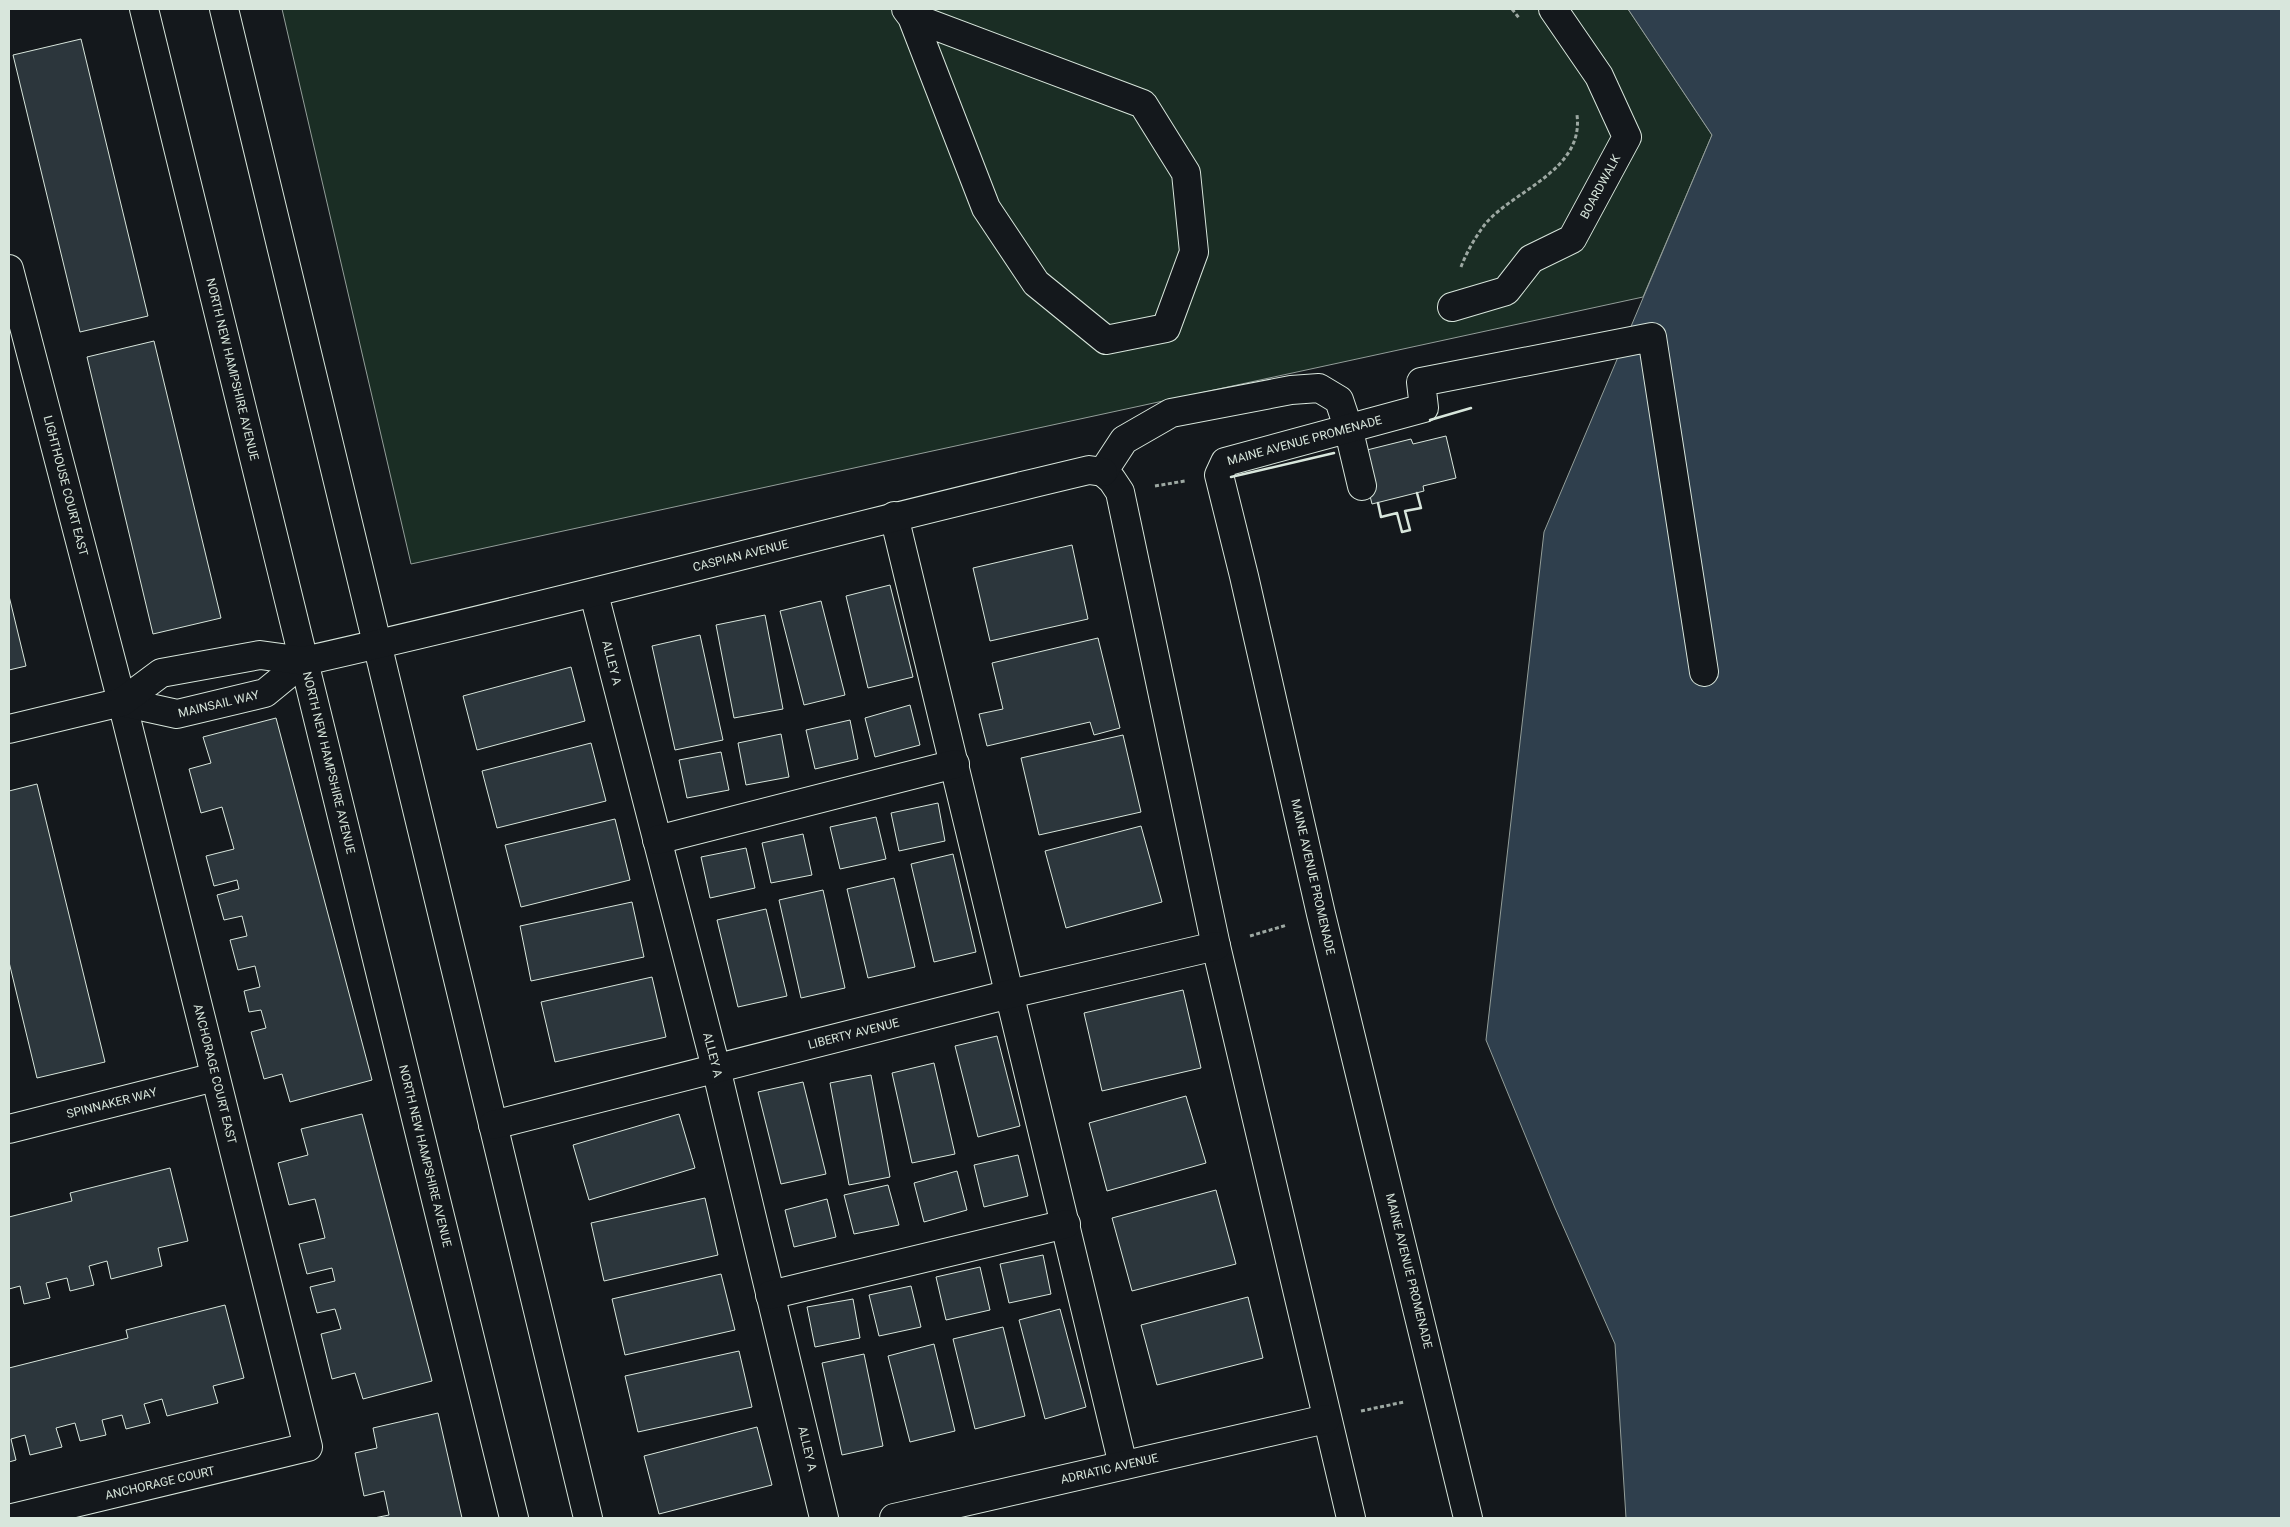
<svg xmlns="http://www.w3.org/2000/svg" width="2290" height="1527" font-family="Roboto,sans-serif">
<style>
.green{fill:#1a2d24;stroke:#939e99}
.water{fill:#2f3f4d;stroke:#939e99}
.building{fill:#2c363c;stroke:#d8e6dc}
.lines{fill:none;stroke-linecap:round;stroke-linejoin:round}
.minor-casing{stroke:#d8e6dc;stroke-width:30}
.path{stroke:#9da8a2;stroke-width:3;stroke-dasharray:4 2.5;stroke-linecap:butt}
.minor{stroke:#14181c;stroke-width:28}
.wall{stroke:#d8e6dc;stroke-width:2.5}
.labels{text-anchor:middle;stroke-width:4;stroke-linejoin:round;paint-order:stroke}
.street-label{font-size:12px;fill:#d8e6dc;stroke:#14181c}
</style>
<rect width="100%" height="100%" fill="#14181c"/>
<path class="green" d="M282 9H1628L1712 135 1643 297 411 564Z"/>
<path class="water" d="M1628 9H2281V1518H1626L1615 1344 1555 1208 1486 1040 1544 532 1712 135Z"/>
<path class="building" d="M81 39 148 316 80 332 13 55Z
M154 341 221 618 153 634 87 357Z
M1446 436 1456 478 1423 486 1424 491 1372 504 1359 452 1411 439 1413 444Z
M1072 545 1088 619 990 641 973 568Z
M890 585 913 677 868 688 846 596Z
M9 596 26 666 9 670Z
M821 601 845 695 804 705 780 611Z
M765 615 783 709 734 718 716 625Z
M700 635 723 740 675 750 652 646Z
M1098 638 1120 728 1094 735 1090 722 987 746 979 714 1003 709 992 663Z
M571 667 585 721 477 750 463 696Z
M910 705 920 745 875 757 865 718Z
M276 718 372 1080 290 1102 282 1074 264 1079 251 1032 266 1028 261 1010 249 1012 244 991 260 987 255 966 238 970 230 940 247 936 242 916 224 920 217 895 239 889 237 880 214 886 206 856 234 849 222 807 201 813 189 769 211 763 203 737Z
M850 720 858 759 815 769 806 730Z
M781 734 789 777 746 785 738 743Z
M1123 735 1141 812 1039 835 1021 758Z
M591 743 606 801 497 828 482 771Z
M721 752 729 790 687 798 679 760Z
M37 784 105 1062 37 1078 9 962V791Z
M938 803 945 841 899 851 891 813Z
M876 817 886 859 840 869 830 827Z
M615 819 630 880 521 907 505 845Z
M1141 826 1162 902 1066 928 1045 851Z
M803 834 812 875 771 883 762 843Z
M746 848 755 888 710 898 701 857Z
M953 854 976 952 934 962 911 864Z
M894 878 915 967 868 978 847 889Z
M823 890 845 988 801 998 779 900Z
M632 902 644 957 531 981 520 926Z
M766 909 787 996 738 1007 717 920Z
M652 977 666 1037 555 1062 541 1002Z
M1183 990 1201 1068 1102 1091 1084 1013Z
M997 1036 1020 1126 978 1137 955 1046Z
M934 1063 955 1154 912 1163 892 1073Z
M871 1075 890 1177 849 1185 830 1083Z
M803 1082 826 1174 781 1184 758 1092Z
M1186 1096 1206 1163 1107 1191 1089 1123Z
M362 1114 432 1381 363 1399 355 1373 332 1379 321 1334 341 1329 335 1309 317 1313 310 1287 335 1281 332 1268 307 1274 299 1244 325 1238 315 1199 289 1205 278 1163 308 1155 301 1129Z
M679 1114 695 1168 589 1200 573 1145Z
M1018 1155 1028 1196 984 1207 974 1165Z
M170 1168 188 1241 158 1248 162 1266 111 1279 107 1261 89 1266 94 1285 70 1291 67 1278 46 1283 50 1298 24 1304 20 1286 9 1289V1217L72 1201 70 1193Z
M957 1171 967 1210 924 1222 914 1183Z
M888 1185 899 1225 854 1234 844 1195Z
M1216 1190 1236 1264 1132 1291 1112 1218Z
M705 1198 718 1255 604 1281 591 1223Z
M827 1199 836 1237 794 1247 785 1210Z
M1043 1255 1051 1294 1009 1303 1000 1264Z
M980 1267 990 1310 946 1320 936 1277Z
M721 1274 735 1330 625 1355 612 1299Z
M911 1286 921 1327 879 1336 869 1295Z
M1248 1297 1263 1358 1157 1385 1141 1325Z
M853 1299 860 1338 815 1347 807 1307Z
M225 1305 244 1378 213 1386 218 1403 167 1416 162 1399 144 1404 150 1423 126 1429 122 1415 102 1420 106 1435 80 1441 75 1423 56 1428 62 1447 30 1455 25 1435 11 1439 16 1460 9 1462V1368L128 1338 126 1330Z
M1060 1309 1086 1407 1045 1419 1019 1320Z
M1003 1327 1025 1416 975 1429 953 1339Z
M934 1344 955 1431 910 1442 888 1356Z
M739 1351 752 1407 638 1432 625 1376Z
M864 1354 883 1446 842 1455 822 1363Z
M438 1413 462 1518H374L389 1515 384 1491 364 1496 355 1453 377 1448 373 1428Z
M757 1427 772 1485 659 1514 644 1456Z"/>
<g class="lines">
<defs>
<g id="minor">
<path id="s1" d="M144 9 514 1518"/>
<path d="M224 9 588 1518"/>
<path d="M906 9 912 17 986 208 1036 283 1106 340 1166 328 1194 252 1186 173 1143 104 912 17"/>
<path id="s2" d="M9 269 122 702 308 1447 12 1518"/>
<path id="s3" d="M1452 307 1506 291 1531 259 1572 239 1627 137 1599 76 1553 9"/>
<path d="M1103 472 1112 480 1120 492 1216 946 1351 1518"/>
<path d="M1103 472 1124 440 1171 413 1291 390 1319 388 1339 400 1348 427 1362 486"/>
<path d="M894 516 1123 1465"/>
<path id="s4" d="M594 594 716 1068 824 1518"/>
<path id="s5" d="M122 702 177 714 265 693 304 661"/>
<path id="s6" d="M9 729 122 702 161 673 260 655 304 661C567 602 827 532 1089 470L1103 472"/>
<path d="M657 840 955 764"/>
<path id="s7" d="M493 1125 1010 994 1216 946"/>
<path id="s8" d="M9 1129 215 1077"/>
<path d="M770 1295 1066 1224"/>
<path id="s9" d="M894 1518 1326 1419"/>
<path id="s10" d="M1468 1518 1321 914 1244 576 1219 475 1225 462 1424 408 1421 382 1652 337 1704 672"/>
</g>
</defs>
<use href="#minor" class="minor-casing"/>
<path class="path" d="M1512 9 1519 18
M1461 267C1467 251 1476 236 1486 223 1516 189 1584 170 1577 115
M1155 486 1185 481
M1250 936 1287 925
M1361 1411 1404 1402"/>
<use href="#minor" class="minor"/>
<path class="wall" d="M1430 420 1471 408
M1231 477 1334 453
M1378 503 1381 517 1397 513 1402 532 1410 530 1405 511 1421 508 1417 493"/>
</g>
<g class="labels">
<g class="street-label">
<text dy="4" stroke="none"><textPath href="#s3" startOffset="202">BOARDWALK</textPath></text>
<text dy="4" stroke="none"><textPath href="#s1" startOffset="371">NORTH NEW HAMPSHIRE AVENUE</textPath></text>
<text dy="4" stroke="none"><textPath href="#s10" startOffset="1169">MAINE AVENUE PROMENADE</textPath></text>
<text dy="4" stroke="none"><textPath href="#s2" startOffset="224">LIGHTHOUSE COURT EAST</textPath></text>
<text dy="4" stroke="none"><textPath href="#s6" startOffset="759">CASPIAN AVENUE</textPath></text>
<text dy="4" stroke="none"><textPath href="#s4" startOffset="71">ALLEY A</textPath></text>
<text dy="4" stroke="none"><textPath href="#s5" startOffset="99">MAINSAIL WAY</textPath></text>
<text dy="4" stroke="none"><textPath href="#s1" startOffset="776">NORTH NEW HAMPSHIRE AVENUE</textPath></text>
<text transform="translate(1313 877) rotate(77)" y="4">MAINE AVENUE PROMENADE</text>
<text dy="4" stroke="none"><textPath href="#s7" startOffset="372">LIBERTY AVENUE</textPath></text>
<text dy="4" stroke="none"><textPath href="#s4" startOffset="476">ALLEY A</textPath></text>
<text dy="4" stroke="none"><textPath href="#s2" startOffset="831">ANCHORAGE COURT EAST</textPath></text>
<text dy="4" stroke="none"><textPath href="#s8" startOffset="106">SPINNAKER WAY</textPath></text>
<text dy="4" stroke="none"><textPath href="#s1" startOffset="1181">NORTH NEW HAMPSHIRE AVENUE</textPath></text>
<text transform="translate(1409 1271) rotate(76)" y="4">MAINE AVENUE PROMENADE</text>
<text dy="4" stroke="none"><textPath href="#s4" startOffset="881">ALLEY A</textPath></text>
<text dy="4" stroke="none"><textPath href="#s9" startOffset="221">ADRIATIC AVENUE</textPath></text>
<text transform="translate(160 1483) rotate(-13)" y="4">ANCHORAGE COURT</text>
</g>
</g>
<rect width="2290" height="1527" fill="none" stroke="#d8e6dc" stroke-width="20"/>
</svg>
